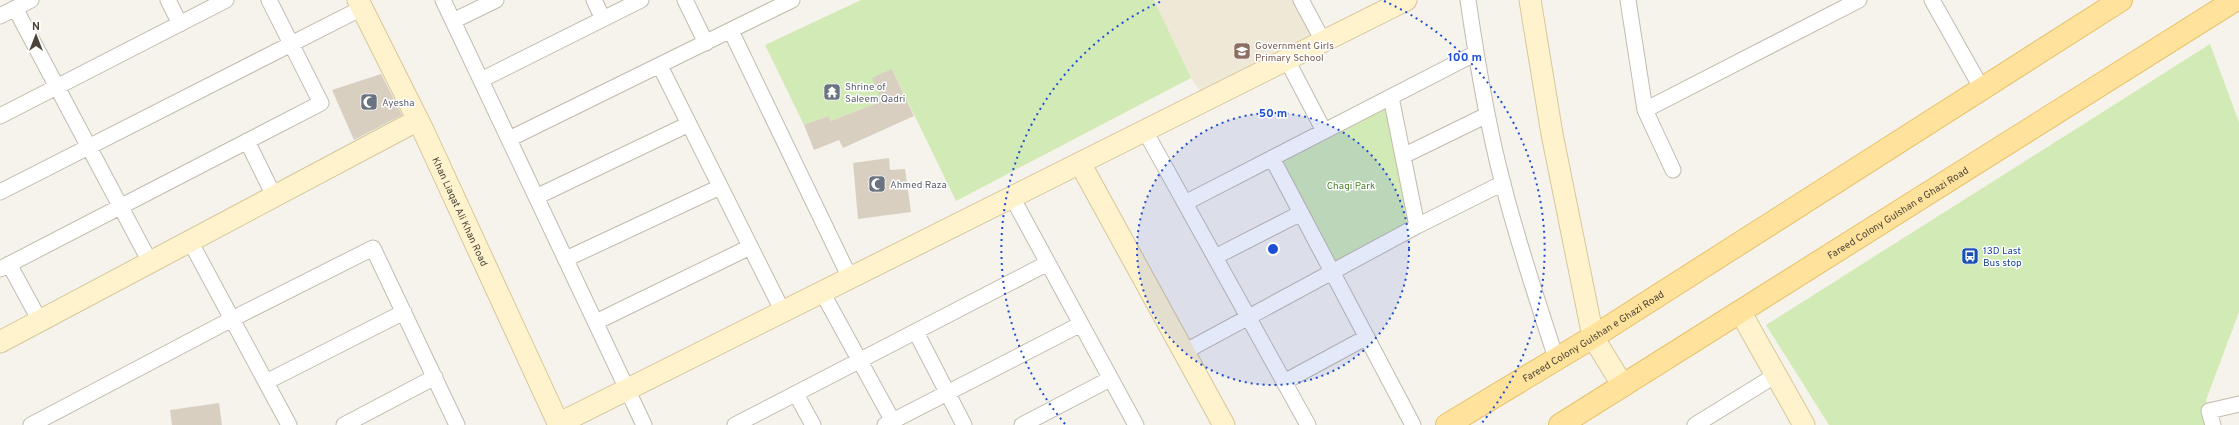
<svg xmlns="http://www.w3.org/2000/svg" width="2239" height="425" font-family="Overpass,sans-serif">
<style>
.education{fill:#efe8d6}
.green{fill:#d2eab5}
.building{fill:#d8cfc1}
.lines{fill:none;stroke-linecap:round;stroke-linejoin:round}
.street-casing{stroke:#c2bbae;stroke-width:17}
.secondary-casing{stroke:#d6c79b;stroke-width:23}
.primary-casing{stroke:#e6c16a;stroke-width:24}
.street{stroke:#fff;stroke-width:15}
.secondary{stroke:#fff3cd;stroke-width:21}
.primary{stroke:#ffe39c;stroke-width:22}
.ring{fill:none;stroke:#1d4ed8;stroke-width:2;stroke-dasharray:2 4}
.labels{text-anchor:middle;stroke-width:3;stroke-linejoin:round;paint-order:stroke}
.education-label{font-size:10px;fill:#785e54;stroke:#fff;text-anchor:start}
.worship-label{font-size:10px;fill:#5b616d;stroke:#fff;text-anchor:start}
.park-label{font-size:10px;fill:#4a7f2a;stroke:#fff}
.street-label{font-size:10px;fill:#4b4439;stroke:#fff}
.transit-label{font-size:10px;fill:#164399;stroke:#fff;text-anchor:start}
.centre{fill:#1d4ed8;stroke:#fff;stroke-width:2}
.ring-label{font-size:12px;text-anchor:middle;font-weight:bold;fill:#1d4ed8;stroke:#fff;stroke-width:3;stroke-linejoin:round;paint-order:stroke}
</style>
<rect width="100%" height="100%" fill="#f6f3ec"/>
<path class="education" d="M1154 0H1301L1323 41 1206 100 1191 78Z"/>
<path class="green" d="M861 0H1154L1191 78 956 201 892 69 882 101 831 121 828 116 804 125 765 45Z
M2210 44 2239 122V312L2206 400 2213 425H1829L1766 325Z
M1391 97 1417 226 1333 272 1272 158Z"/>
<path class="building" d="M892 69 914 116 843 148 839 140 814 150 804 125 828 116 831 121 882 101 872 78Z
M381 74 402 115 354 140 332 90Z
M889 158 890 170 905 169 911 212 858 219 853 163Z
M219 403 222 425H172L170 410Z"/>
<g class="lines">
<defs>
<path id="street" d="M168 0 180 24
M443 0 644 425
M594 0 603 19
M685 0 706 43
M1301 0 1323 41
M1468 0C1477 62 1487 124 1503 184 1518 243 1537 300 1556 358
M1628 0 1645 110 1673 170
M1932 0 1982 89
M15 8 150 262
M0 16 31 0
M453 21 496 0
M731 31 850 278
M1287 60 1324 131
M660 66 783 312
M481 80 641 0
M1391 97 1417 226
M1645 110 1859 0
M0 116 226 0
M1145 131 1308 425
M509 139 792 0
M247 141 274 196
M1403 156 1487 115
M1272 158 1413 425
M0 192 362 8
M536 197 689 124
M1012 197 1136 425
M1185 203 1476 53
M190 241 289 425
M1215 257 1301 213
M566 259 720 187
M9 264 40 321
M0 269 321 103 269 0
M822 292 895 425
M596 322 750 247
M916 332 964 425
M1184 352 1417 226 1503 183
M266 382 404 312
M1284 382 1367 337
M796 394 813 425
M31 425 232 319 373 248 457 425
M344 425 435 377
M735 425 1048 263
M885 425 1081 324
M1022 425 1110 379
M1695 425 1776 375
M2213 425 2209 411 2239 404"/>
<g id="secondary">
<path id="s1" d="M358 0 423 130 559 425"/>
<path d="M1530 0 1552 134 1593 337 1623 386"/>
<path d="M1080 163 1224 425"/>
<path d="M1741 313 1804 425"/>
<path d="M0 342 418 120"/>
<path d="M558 424 1406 0"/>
</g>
<g id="primary">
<path id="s2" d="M1447 425 1593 337 2121 0"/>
<path id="s3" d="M1560 425 2235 0"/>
</g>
</defs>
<use href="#street" class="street-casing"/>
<use href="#secondary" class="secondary-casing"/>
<use href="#primary" class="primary-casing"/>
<use href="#street" class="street"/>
<use href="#secondary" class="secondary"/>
<use href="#primary" class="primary"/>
</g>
<circle cx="1273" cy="249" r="136" fill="#1d4ed8" fill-opacity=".12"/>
<g class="ring">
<circle cx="1273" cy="249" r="136"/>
<path d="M1065 424A272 272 0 0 1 1162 1M1384 1A272 272 0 0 1 1481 424"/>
</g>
<defs>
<symbol id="school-square" viewBox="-11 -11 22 22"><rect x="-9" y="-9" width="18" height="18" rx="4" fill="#8d6e63" stroke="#fff"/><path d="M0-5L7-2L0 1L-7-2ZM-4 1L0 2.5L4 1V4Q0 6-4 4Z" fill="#fff"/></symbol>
<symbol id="temple-square" viewBox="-11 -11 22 22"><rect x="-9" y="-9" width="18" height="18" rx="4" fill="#6b7280" stroke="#fff"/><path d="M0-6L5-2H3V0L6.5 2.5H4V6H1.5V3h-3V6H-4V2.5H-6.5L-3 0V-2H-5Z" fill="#fff"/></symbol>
<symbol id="mosque-square" viewBox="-11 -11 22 22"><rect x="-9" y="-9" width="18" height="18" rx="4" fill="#6b7280" stroke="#fff"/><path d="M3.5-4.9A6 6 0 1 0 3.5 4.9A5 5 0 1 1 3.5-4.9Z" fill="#fff"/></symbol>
<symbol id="bus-square" viewBox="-11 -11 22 22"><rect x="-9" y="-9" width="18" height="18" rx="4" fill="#1a4fb4" stroke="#fff"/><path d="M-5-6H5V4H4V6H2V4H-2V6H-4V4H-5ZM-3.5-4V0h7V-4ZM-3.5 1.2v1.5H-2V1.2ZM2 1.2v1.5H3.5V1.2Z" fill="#fff"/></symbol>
</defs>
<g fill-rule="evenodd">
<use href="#school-square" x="1232" y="41" width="20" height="20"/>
<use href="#temple-square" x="822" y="82" width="20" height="20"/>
<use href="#mosque-square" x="359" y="92" width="20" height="20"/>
<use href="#mosque-square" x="867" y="174" width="20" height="20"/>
<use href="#bus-square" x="1960" y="246" width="20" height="20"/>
</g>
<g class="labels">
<g class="education-label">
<text x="1255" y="49">Government Girls<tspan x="1255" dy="12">Primary School</tspan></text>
</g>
<g class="worship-label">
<text x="845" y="90">Shrine of<tspan x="845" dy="12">Saleem Qadri</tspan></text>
<text x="382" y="106">Ayesha</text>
<text x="890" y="188">Ahmed Raza</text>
</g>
<g class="park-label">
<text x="1351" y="189">Chagi Park</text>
</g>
<g class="street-label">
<text dy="4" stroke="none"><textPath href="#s1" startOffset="235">Khan Liaqat Ali Khan Road</textPath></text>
<text dy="4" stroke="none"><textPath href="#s3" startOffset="399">Fareed Colony Gulshan e Ghazi Road</textPath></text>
<text dy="4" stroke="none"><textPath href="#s2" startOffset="171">Fareed Colony Gulshan e Ghazi Road</textPath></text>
</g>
<g class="transit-label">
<text x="1983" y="254">13D Last<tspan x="1983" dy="12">Bus stop</tspan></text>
</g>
</g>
<circle cx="1273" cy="249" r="6" class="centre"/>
<g class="ring-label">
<text x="1465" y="61">100 m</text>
<text x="1273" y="117">50 m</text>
</g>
<g transform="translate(36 36)" stroke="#ffffff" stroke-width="3" paint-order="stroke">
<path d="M0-3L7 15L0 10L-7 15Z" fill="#4b4439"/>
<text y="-6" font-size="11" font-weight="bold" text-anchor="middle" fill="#4b4439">N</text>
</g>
</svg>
